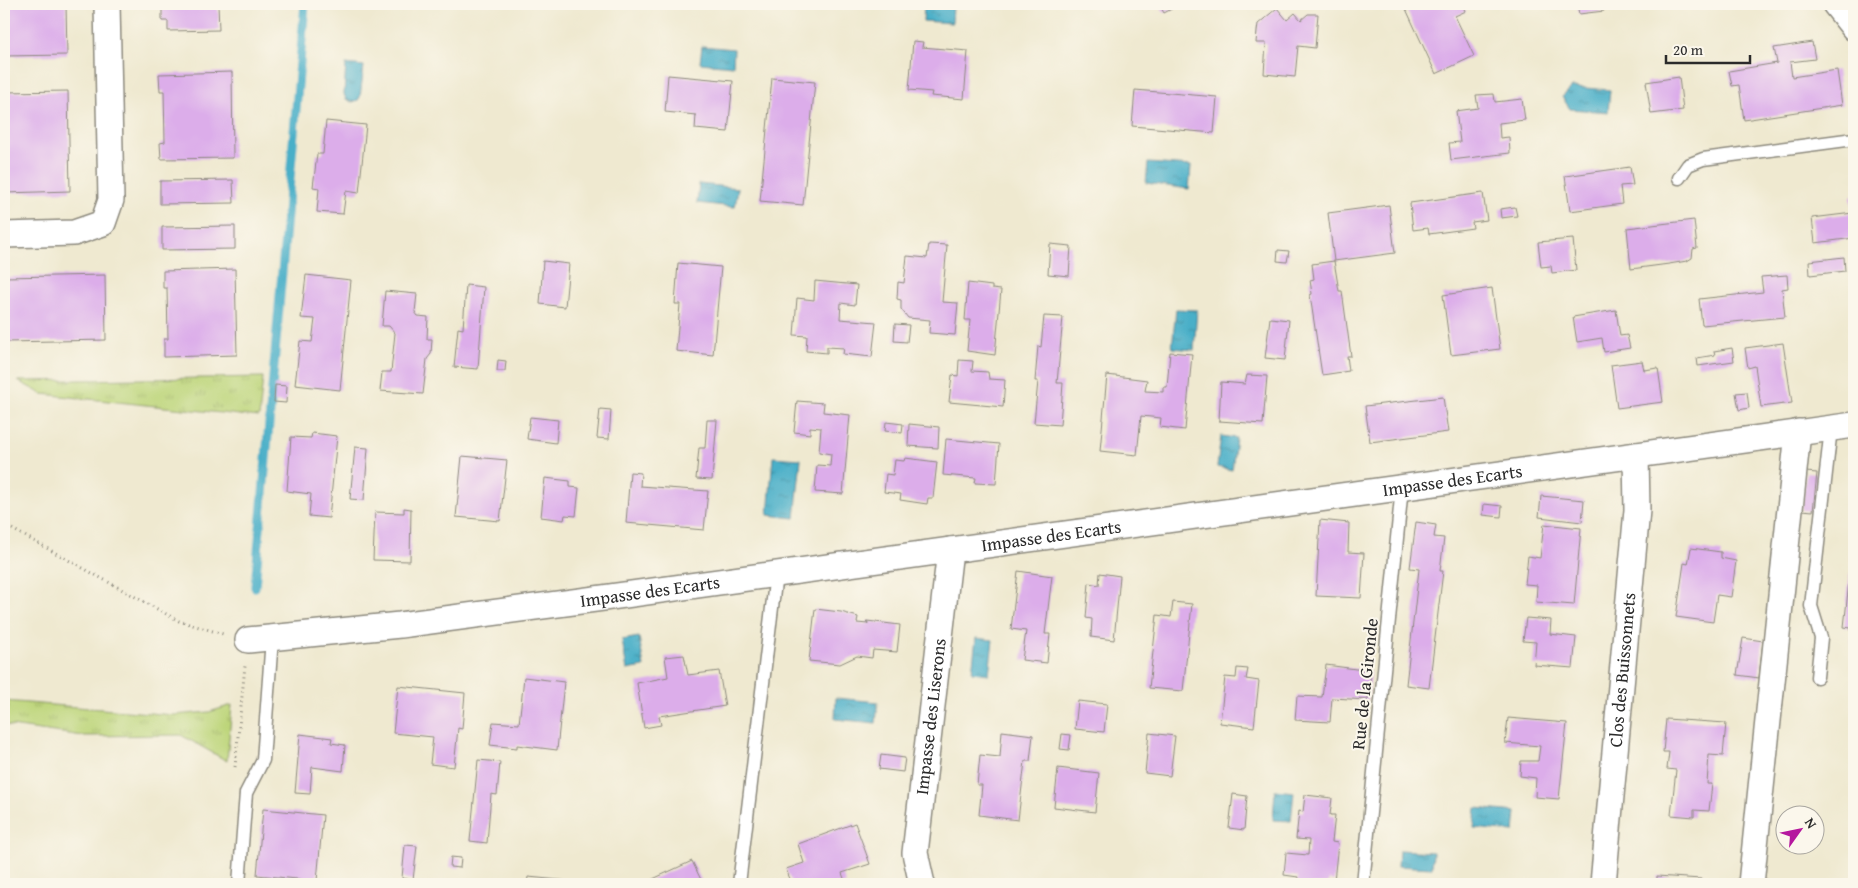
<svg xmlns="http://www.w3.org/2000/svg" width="1858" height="888" font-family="'Gentium Book Plus',serif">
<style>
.grass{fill:url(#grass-tufts);stroke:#748052}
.water{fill:url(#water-ripples);stroke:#3a6d7a}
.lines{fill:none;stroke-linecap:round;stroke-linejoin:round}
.stream{stroke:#49afc8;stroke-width:9}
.building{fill:#dcadea}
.lane-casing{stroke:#8d8a7e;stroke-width:15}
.street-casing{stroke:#8d8a7e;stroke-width:28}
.path{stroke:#8d8a7e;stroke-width:3;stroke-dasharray:1 4;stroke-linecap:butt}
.lane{stroke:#fff;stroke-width:12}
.street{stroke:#fff;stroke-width:25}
.labels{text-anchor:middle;stroke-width:4;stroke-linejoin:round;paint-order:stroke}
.street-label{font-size:18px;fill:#2b2b2b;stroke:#fbf7ec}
</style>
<defs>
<pattern id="grass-tufts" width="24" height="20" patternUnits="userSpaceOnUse" patternTransform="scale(1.25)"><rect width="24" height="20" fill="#bdd57a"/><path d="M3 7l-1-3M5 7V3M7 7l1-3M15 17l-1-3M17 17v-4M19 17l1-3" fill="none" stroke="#a3b76a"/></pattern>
<pattern id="water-ripples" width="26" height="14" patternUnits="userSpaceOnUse" patternTransform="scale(1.25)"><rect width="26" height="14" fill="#49afc8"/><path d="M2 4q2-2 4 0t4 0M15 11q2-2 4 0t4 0" fill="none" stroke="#3d8fa3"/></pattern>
</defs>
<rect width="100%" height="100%" fill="#fbf7ec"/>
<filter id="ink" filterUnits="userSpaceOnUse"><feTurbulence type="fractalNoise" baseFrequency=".02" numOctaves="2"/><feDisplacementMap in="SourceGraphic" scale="10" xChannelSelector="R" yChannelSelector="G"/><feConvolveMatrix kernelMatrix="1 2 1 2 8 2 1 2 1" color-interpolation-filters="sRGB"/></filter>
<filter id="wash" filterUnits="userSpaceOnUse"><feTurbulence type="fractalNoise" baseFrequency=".0096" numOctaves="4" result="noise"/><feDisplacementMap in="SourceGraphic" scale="20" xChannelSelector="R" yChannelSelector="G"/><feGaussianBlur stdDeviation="1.12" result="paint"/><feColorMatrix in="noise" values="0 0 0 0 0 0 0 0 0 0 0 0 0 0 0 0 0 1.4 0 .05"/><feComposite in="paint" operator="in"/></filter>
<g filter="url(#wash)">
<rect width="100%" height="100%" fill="#efe9d0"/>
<path class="grass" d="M263 377 259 417 42 394 18 381Z
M4 701 174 715 209 712 232 705 227 761 181 735 83 736 4 725Z"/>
<path class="water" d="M924 4 953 6 952 23 923 21Z
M702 46 734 49 733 66 700 63Z
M346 64 364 66 360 97 358 100 352 102 346 99 344 94Z
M1572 87 1610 90 1608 112 1570 109 1562 97Z
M1148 163 1191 166 1189 189 1146 183Z
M699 184 738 188 735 207 697 203Z
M1176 309 1197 310 1194 350 1172 348Z
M1221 436 1236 438 1232 470 1217 467Z
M773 457 801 459 795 518 768 515Z
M639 637 644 667 627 670 622 640Z
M976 638 993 640 989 674 972 672Z
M836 698 878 702 876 723 835 719Z
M1275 790 1294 792 1291 821 1273 820Z
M1476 808 1516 812 1514 832 1474 828Z
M1399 850 1433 852 1432 868 1398 866Z"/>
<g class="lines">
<path class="stream" d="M255 587 305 4"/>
</g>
<g id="blocks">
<path class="building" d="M4 4H66L67 55 4 56Z
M162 4H218L219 30 168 31V21H162Z
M1159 4H1181L1164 13Z
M1418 4H1463L1466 11 1455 16 1474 56 1436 74 1406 9Z
M1577 4H1604V11L1579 14Z
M1277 8 1287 20 1295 13 1301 20 1308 14H1318L1315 48 1298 46 1295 77 1264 74 1266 43H1256L1257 31 1258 24Z
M913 41 923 42 922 47 968 51 964 99 931 96 932 92 909 90Z
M1812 42 1815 59 1790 62 1792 77 1837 70 1842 105 1744 120 1739 85 1732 86 1729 71 1777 63 1774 48Z
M232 72 233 158 161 159 160 143 165 142 164 91H160L159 74Z
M668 75 733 81 728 132 695 129 696 115 665 112Z
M1679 77 1683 110 1651 114 1646 82Z
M772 78 815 82 803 205 760 201Z
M1135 90 1217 97 1214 133 1132 126Z
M68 91 70 191 5 193 4 92Z
M1494 94 1495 102 1522 99 1525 120 1499 123 1500 138 1509 137 1510 153 1451 160 1449 143 1460 142 1456 111 1478 108 1476 95Z
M326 121 366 125 359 193 346 191 343 214 317 212 319 188 313 187 317 154H323Z
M1630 167 1633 185 1620 186 1622 204 1570 211 1565 176Z
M233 180 234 203 160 204V181Z
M1483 193 1487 220 1472 222 1473 228 1429 234 1428 228 1413 230 1410 203Z
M1854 196V238L1815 243 1812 218 1853 213 1851 197Z
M1389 205 1395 253 1334 261 1328 213Z
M1515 207 1517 216 1501 218 1500 209Z
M1694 220 1697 248 1693 249 1692 258 1687 261 1669 264 1631 269 1627 228Z
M235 226V249L162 250V227Z
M1573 239 1576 270 1552 273 1551 266 1541 267 1538 242Z
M929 244 947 245 942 302 958 303 955 335 929 333 930 320 908 318 901 309V300L897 299 898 282 904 283 907 256 927 258Z
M1050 244 1071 246 1069 276 1048 274Z
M1278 250 1289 251 1287 262 1277 261Z
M1844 257 1845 271 1810 275 1809 261Z
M543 261 569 264 565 307 540 304Z
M1334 261 1339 291H1342L1351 356H1347L1349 371 1322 375 1310 295 1312 294 1310 280 1314 279 1312 264Z
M678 263 721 267 713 355 676 351 680 304H675Z
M235 269 237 355 164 357V339H168L167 288H163V271Z
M105 275 106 340 6 342 5 277Z
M306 275 351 280 340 390 295 385 300 341 312 342 315 319 301 318Z
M1787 275 1788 288 1782 289 1785 317 1702 325 1699 299 1763 292 1761 277Z
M815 281 857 285 855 305 841 303 840 319 876 322 872 357 843 354 844 348 827 347V353L806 351 807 336 794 335 797 298 814 300Z
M968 283 992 286V289L1001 290 995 355 967 351 970 320H965Z
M466 285 484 287 478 369 454 367 458 328 463 329Z
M1492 288 1500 349 1451 355 1443 295Z
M385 291 417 294 415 312 418 316 428 317 427 339H432L431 354 427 359 423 394 380 391 382 372H391L395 333 389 326H382Z
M1616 310 1620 336 1627 335 1630 348 1604 352 1602 338 1577 342 1573 317Z
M1044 316 1063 317 1057 383H1063L1060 425 1034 423 1038 381H1035L1038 346 1041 347Z
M1270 318 1289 320 1285 360 1265 358Z
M895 324 909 325 907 342 894 341Z
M1783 343 1792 403 1761 407 1755 366 1748 368 1745 348Z
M1732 348 1734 361 1698 366 1697 358 1715 355 1714 351Z
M1170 352 1192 354 1185 430 1160 427 1161 418 1141 416 1137 455 1100 451 1107 375 1147 380 1145 391 1163 392V387H1167Z
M498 360 506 361 505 371H497Z
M959 360 973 361 972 371 988 372 989 379 1005 380 1003 407 949 402 952 375 958 376Z
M1642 361 1644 370 1658 368 1663 402 1617 408 1611 365Z
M1247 375 1267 376 1263 424 1219 421 1221 382 1245 384Z
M275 385 287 386 286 403 274 402Z
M1747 392 1749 408 1739 410 1736 393Z
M1443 397 1448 432 1370 442 1365 406Z
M797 401 824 403 823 412 850 415 843 494 815 492 817 465 830 466 831 454 819 452 821 428 810 427V434L794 432Z
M600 409 611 410 609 439 597 438Z
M530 417 558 420 556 443 527 439Z
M707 420H717L712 480 696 479 699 448H705Z
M886 422 903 424 902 433 885 431Z
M909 424 939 427 938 448 908 446Z
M312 433 337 436 329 518 309 516 311 494 287 491 291 437 311 438Z
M946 439 999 444 996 484 975 483 976 478 943 475Z
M355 447 368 448 364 500 350 499Z
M462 456 507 460 500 521 456 517Z
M905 458 937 462 933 498H928L927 504 900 500 901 494 884 492 886 474 893 475 895 460 904 461Z
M630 472 641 473 640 486 708 491 704 530 626 523Z
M1806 472 1817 473 1813 511 1802 510Z
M545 478 570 481V487L579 488 576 516 565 515 564 520 541 517Z
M1541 496 1584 500 1582 522 1539 517Z
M1484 504 1502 506 1501 517 1483 515Z
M404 508 411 509 410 561 373 560 375 512 404 513Z
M1320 520 1349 523 1348 552 1364 553 1361 598 1316 596Z
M1416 522 1436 525 1434 537 1444 538 1440 571H1443L1429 688 1406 685 1419 569 1410 568Z
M1544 524 1581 528 1574 605 1536 602 1537 585 1525 584 1528 556 1540 558Z
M1691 548 1721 552V558L1736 561 1731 597 1717 595 1713 622 1676 617 1684 563 1688 564Z
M1018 571 1052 576 1045 634H1050L1047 663 1022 660 1026 631 1011 629Z
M1100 573 1120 576 1114 640 1091 637 1092 619 1086 618 1089 583 1099 585Z
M1850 573 1854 574V645L1851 644V628L1844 627Z
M1173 602 1192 604 1183 691 1149 688 1157 615 1171 617Z
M815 609 841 612 858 617 857 623 868 624 867 621 900 625 897 652 873 650 872 658 857 656 840 664 809 661Z
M1526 618 1551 620 1550 634 1576 637 1573 668 1534 665 1536 642 1523 641Z
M1743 638 1763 641 1759 678 1737 675Z
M684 655 688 675 719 671 725 706 659 716 661 725 644 728 637 683 668 677 665 657Z
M1326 665 1371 671 1368 700 1332 698 1330 722 1295 720 1297 696 1322 697Z
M1237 668 1248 669 1246 679 1259 681 1254 727 1220 723 1225 677 1236 678Z
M524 677 564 682 557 750 517 745V748L490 745 493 722 519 724Z
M398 686 465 693 462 729 458 728 454 767 430 764 433 737 393 733Z
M1078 701 1107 704 1104 732 1075 729Z
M1508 718 1567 723 1559 799 1535 797 1536 778 1520 776 1521 761H1538L1540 746 1505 743Z
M1666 719 1726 723 1723 756 1709 755 1707 784H1712L1709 811 1694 810V817L1671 815 1676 770 1667 769 1669 752H1663Z
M1002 731 1033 735 1030 761H1025L1018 820 979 815 982 785H977L980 755 1000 757Z
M1149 733 1175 736 1170 776 1145 773Z
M300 734 332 738 331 743 345 745 343 771 312 767 310 794 295 793Z
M1062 734 1071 735 1069 750 1060 749Z
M881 755 905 758 903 772 879 769Z
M478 760 500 762 497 795 491 794 487 843 470 841Z
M1058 768 1099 773 1095 812 1054 807Z
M1233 794 1247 796 1244 830 1229 828Z
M1305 795 1332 798 1330 815H1335L1332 842 1338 843 1334 881 1329 880 1328 884H1297L1298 877 1284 875 1286 853 1308 855 1309 840 1296 839 1299 811 1303 812Z
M263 809 323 815 317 881 257 875Z
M855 823 870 864 842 873 846 884H792L786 869 804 863 798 844Z
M405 845 417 846 413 880 402 878Z
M451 857 461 858 460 868 450 867Z
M692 861 703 884H642Z
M1657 876 1701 879V884H1657Z
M528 877 570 881 569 884H527Z"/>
</g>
</g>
<g filter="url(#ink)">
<use href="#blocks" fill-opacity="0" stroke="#8d8a7e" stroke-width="1"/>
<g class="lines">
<defs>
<path id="lane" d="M1679 178 1688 165 1703 159 1854 139
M1817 677 1821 638 1811 606 1831 428
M239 884 246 793 263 760 272 638
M739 884 776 574
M1363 884 1402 487"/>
<g id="street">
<path d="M1835 4 1854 28"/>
<path d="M4 235 74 233 103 223 111 200 107 4"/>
<path id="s1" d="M248 640 400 625 603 598 1854 425"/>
<path id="s2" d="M922 884 915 853 950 550"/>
<path id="s3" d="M1603 884 1637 510 1636 455"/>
<path d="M1751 884 1798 432"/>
</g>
</defs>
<use href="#lane" class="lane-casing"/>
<use href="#street" class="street-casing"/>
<path class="path" d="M4 523 12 529 179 621 223 634
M235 767 245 666"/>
<use href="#lane" class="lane"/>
<use href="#street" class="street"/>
</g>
</g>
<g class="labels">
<g class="street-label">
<text dy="6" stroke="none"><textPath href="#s1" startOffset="1215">Impasse des Ecarts</textPath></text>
<text dy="6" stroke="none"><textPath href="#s1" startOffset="810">Impasse des Ecarts</textPath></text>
<text dy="6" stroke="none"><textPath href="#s1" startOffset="405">Impasse des Ecarts</textPath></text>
<text dy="6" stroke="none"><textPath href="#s3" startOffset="215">Clos des Buissonnets</textPath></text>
<text transform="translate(1365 684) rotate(-84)" y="6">Rue de la Gironde</text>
<text dy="6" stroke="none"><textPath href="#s2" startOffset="169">Impasse des Liserons</textPath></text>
</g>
</g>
<rect width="1858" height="888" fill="none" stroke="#fbf7ec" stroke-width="20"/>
<g transform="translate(1800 830) rotate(57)"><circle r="24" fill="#fbf7ec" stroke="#a8a59f"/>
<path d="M0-4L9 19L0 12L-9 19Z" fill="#b5179e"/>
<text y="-8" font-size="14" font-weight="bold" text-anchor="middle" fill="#2b2b2b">N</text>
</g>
<path d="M1666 55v8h84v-8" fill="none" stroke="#2b2b2b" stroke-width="2.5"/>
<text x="1673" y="55" font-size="15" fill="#2b2b2b" stroke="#fbf7ec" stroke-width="4" paint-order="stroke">20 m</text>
</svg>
